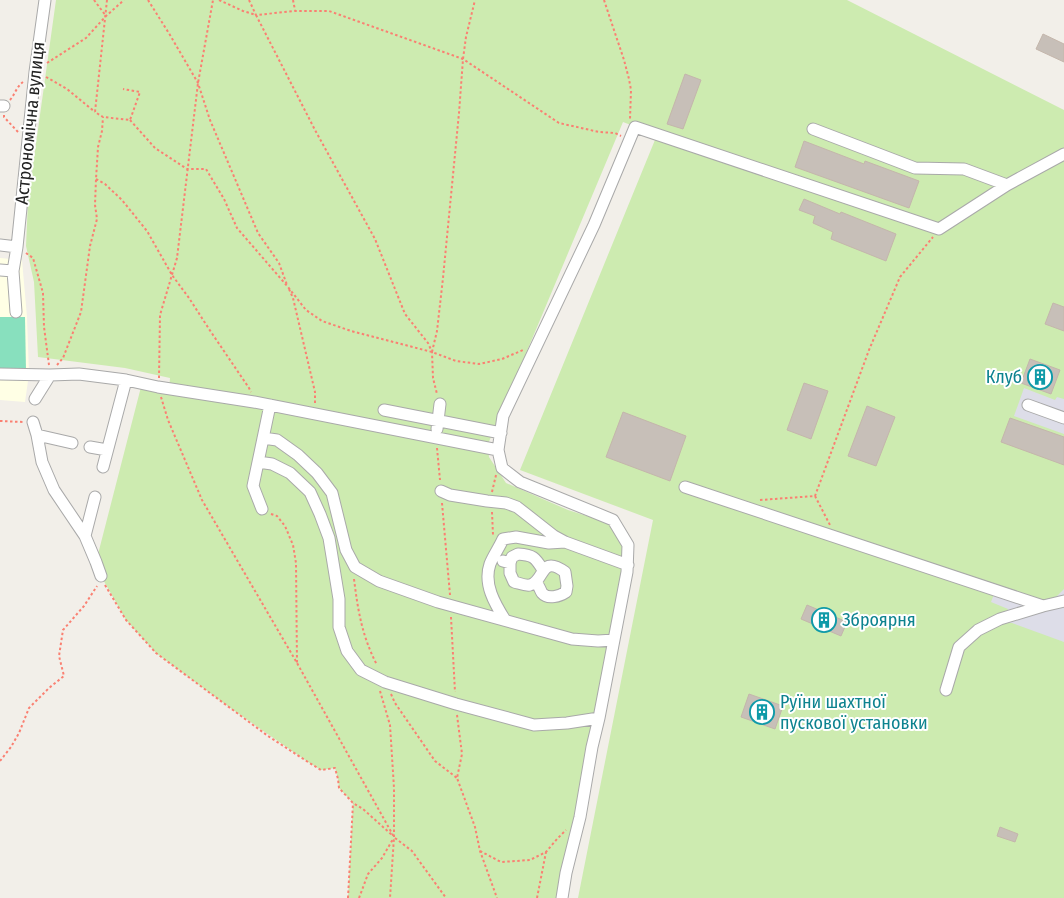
<svg xmlns="http://www.w3.org/2000/svg" width="1064" height="898" font-family="'Fira Sans Condensed',sans-serif">
<style>
.education{fill:#ffffe5}
.grass{fill:#cdebb0}
.pitch{fill:#88e0be}
.plaza{fill:#dddde8}
.building{fill:#c7bfb8;stroke:#c4b6ab}
.lines{fill:none;stroke-linecap:round;stroke-linejoin:round}
.minor-casing{stroke:#a9a9a9;stroke-width:13}
.path{stroke:#fa8072;stroke-width:2;stroke-dasharray:2.5 2.5;stroke-linecap:butt}
.minor{stroke:#fff;stroke-width:11}
.labels{text-anchor:middle;stroke-width:4;stroke-linejoin:round;paint-order:stroke}
.street-label{font-size:18px;fill:#222;stroke:#fff}
.culture-label{font-size:18px;fill:#0d838f;stroke:#fff;text-anchor:start}
</style>
<rect width="100%" height="100%" fill="#f2efe9"/>
<path class="education" d="M0 258 22 260 27 317 29 374 25 402 0 400Z"/>
<path class="grass" d="M56 0H847L1064 110V898H578L653 520 520 470 657 135 623 122 488 444 489 457 506 483 568 510 609 523 622 541 625 553 560 898H348L353 803 339 788 338 779 335 768 321 770 308 762 229 707 156 653 126 620 101 576 96 562 141 387 169 392 170 378 125 368 38 357 34 282 26 246 28 201Z"/>
<path class="pitch" d="M0 317H25L26 372 0 373Z"/>
<path class="plaza" d="M1024 388 1055 400 1057 397 1064 399V434L1014 416Z
M996 589 1052 603 1057 596 1064 589V642L1012 623H1003L1008 609 991 602Z"/>
<path class="building" d="M1043 34 1064 44V62L1036 49Z
M685 74 701 80 683 129 667 124Z
M804 141 864 164 865 161 919 181 909 208 795 167Z
M804 199 840 214 841 212 896 234 886 261 831 239 833 232 813 223 815 216 799 210Z
M1053 303 1064 307V331L1045 324Z
M1030 359 1060 370 1051 394 1021 383Z
M804 383 828 391 811 439 787 430Z
M867 406 895 417 876 466 848 456Z
M623 412 686 436 670 481 606 457Z
M1010 418 1064 437V465L1001 442Z
M807 605 847 622 841 636 801 619Z
M749 694 783 706 775 729 741 717Z
M1000 827 1018 834 1015 842 997 836Z"/>
<g class="lines">
<defs>
<path id="minor" d="M0 106H4
M813 129 915 168 964 169 1007 185
M0 245 17 247
M0 270 13 271 16 312
M13 271 17 247 35 72 45 0
M0 374 50 375
M35 399 50 375 79 374 126 380 158 387 254 402 498 450
M1028 405 1064 418
M384 410 501 433
M33 422 37 435 42 462 54 490 85 536 96 562 101 576
M437 429 440 404
M37 435 72 443
M263 438 277 440 298 455 317 473 332 493 346 550 355 567 379 581 438 602 572 639 598 641 614 640
M90 447 107 450
M258 462 272 464 290 473 310 492 320 514 329 538 339 599V627L347 651 361 670 385 682 456 704 534 725 567 723 599 718
M103 467 126 380
M685 487 1043 606 1064 601
M441 491 450 495 487 501 506 503 517 507 554 536 565 542
M262 509 253 486 270 405
M85 536 95 497
M503 561 510 563 512 557 518 554C533 555 535 557 543 570
M510 563V573L514 582C519 583 525 586 530 585 545 581 540 554 565 572L567 586 566 592C560 596 548 600 542 593 540 590 539 585 536 582
M505 620C495 604 483 584 490 564 493 556 499 548 503 539L516 537 549 543 565 542 628 565
M946 690 959 647 978 630 1000 619 1043 606
M562 898 566 873 580 817 592 747 599 718 627 572 628 545 613 520 520 482 502 468 498 450 503 416 594 225 635 127 939 229 1007 185 1064 154"/>
</defs>
<use href="#minor" class="minor-casing"/>
<path class="path" d="M94 0 106 16
M107 0 95 112 103 117 130 120 140 92 123 89
M148 0 170 35 198 83 210 120 258 233 279 263 287 285
M219 0 243 11 256 15 315 130 375 239 405 314 428 343 432 352 433 378 437 394
M249 0 256 15 295 11H329L463 59 559 123 599 132 615 133 621 136
M293 0 295 10
M604 0 624 60 629 79 631 90 630 119
M47 63 86 38 106 16 124 0
M46 77 67 89 95 112
M10 100C15 94 17 86 23 82
M4 115V117L18 132
M130 120 155 148 187 169H206L224 199 237 228 288 287 306 310 322 321 351 331 432 352 456 361 479 364 502 359 523 350
M96 179 105 184 122 200 147 231 172 275 189 298 209 329 249 388 251 392
M26 253 33 258 43 293 44 327 49 365
M289 289 293 298 315 392V404
M432 352 437 331 443 278 459 113 463 59 466 37 475 0
M57 365 63 358 81 312 90 246 97 219 95 205 96 179 98 147 102 131 103 117
M159 378 160 315 177 258 198 83 213 0
M161 397 168 420 202 500 297 663 394 837
M0 421 23 422
M437 448 440 480
M492 492 496 475
M815 496 830 525
M760 500 815 496 869 350 900 277 933 237
M442 503 450 595
M492 512 493 535
M271 514 277 516 285 526 293 545 296 563 297 663
M354 579C358 611 362 636 377 665
M105 585 126 620 156 653 268 736 308 762 321 770 335 768 338 779 339 788 353 803 363 809 392 835
M451 617 455 692
M380 691 390 725 394 788V837L390 898
M391 694 395 703 435 761 457 778
M457 715 462 754 457 778 475 827 480 851 497 898
M0 761 11 747 19 733 29 708 49 688 64 676 59 656 63 630 84 606 97 586
M395 838 412 851 446 898
M480 851 501 862 530 860 546 852 557 839 566 830
M348 898 353 803
M359 898 368 874 382 858 393 839
M537 898 546 852"/>
<use href="#minor" class="minor"/>
</g>
<defs>
<symbol id="building-ring" viewBox="-11 -11 22 22"><circle r="9.5" fill="#fff" stroke="#0f9aa8" stroke-width="1.5"/><path d="M-4-6H4V6H1V3H-1V6H-4ZM-2.5-4.3h1.7v1.8h-1.7ZM.8-4.3h1.7v1.8H.8ZM-2.5-1h1.7V.8h-1.7ZM.8-1h1.7V.8H.8Z" fill="#0f9aa8"/></symbol>
</defs>
<g fill-rule="evenodd">
<use href="#building-ring" x="1026" y="363" width="28" height="28"/>
<use href="#building-ring" x="810" y="606" width="28" height="28"/>
<use href="#building-ring" x="748" y="698" width="28" height="28"/>
</g>
<g class="labels">
<g class="street-label">
<text transform="translate(30 123) rotate(-84)" y="6">Астрономічна вулиця</text>
</g>
<g class="culture-label">
<text x="1022" y="383" text-anchor="end">Клуб</text>
<text x="842" y="626">Зброярня</text>
<text x="780" y="708">Руїни шахтної<tspan x="780" dy="21">пускової установки</tspan></text>
</g>
</g>
</svg>
